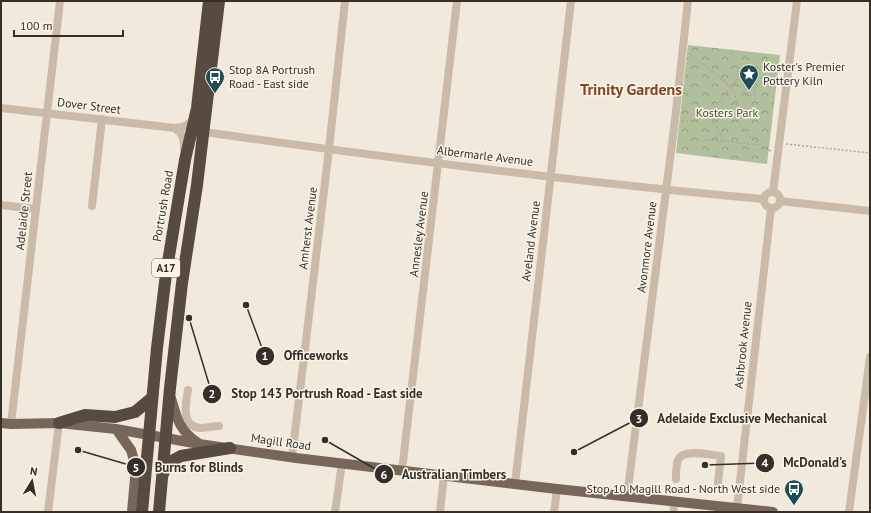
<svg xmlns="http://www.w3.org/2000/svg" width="871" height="513" font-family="'PT Sans',sans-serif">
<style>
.park{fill:url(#park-crowns)}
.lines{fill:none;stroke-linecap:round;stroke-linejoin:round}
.path{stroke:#b5a593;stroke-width:1.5;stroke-dasharray:2 2;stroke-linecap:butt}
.minor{stroke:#c9bba8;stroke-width:8}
.major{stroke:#77675a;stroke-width:10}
.highway{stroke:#574a40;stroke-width:12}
.labels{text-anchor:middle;stroke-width:3;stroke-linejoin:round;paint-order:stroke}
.shield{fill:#f9f3e8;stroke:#706962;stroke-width:1}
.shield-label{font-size:11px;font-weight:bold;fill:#362e28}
.poi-label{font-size:12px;fill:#362e28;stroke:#f9f3e8;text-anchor:start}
.street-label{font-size:12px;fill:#362e28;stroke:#f9f3e8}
.park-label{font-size:12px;fill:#41532d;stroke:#f9f3e8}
.district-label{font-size:16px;font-weight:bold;fill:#824624;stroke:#f9f3e8}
.leader{fill:none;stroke:#362e28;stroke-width:1.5}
.callout-dot{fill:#362e28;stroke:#f9f3e8;stroke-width:1.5}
.mark-label{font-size:12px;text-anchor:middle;font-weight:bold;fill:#fff}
.callout-label{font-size:13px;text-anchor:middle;font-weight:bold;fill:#362e28;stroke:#f9f3e8;stroke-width:3;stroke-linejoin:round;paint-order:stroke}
</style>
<defs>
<pattern id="park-crowns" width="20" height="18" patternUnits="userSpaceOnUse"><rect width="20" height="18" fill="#b0c09d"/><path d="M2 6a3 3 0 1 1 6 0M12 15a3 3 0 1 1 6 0" fill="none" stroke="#909c80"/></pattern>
</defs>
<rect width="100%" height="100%" fill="#f1eadc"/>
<path class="park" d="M688 45 780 55 767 164 676 153Z"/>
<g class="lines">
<path class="path" d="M689 53 731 87C739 98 735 112 740 124 743 131 749 136 755 141 759 145 765 149 771 151
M731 87 736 86H754L755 95 745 96 744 87
M709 112 724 141 759 145
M682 121C699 123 712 111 723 98 729 91 732 82 741 77 752 70 769 69 782 65
M704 140 724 141
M786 144 870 153"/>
<path class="minor" d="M1 108 175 128 183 127 195 120
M175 128C183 134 184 139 184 149
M204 132C390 158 577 182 763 199
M764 200a8 8 0 1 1 16 0a8 8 0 1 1-16 0Z
M773 192 797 1
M780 201 870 211
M1 205 36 209
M92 206 102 119
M188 390C186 403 180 426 200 428 206 428 213 426 219 426
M11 424 60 1
M292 457 329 149 345 1
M402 470 457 1
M676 479C676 473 676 465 678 460 683 448 711 455 721 456L718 483
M515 484 571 1
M627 496 675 120 688 1
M737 508 771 208
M48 512 59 423
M335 512 342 463
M440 512 444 475
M554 512 557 489
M673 512 675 502
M849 512 870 357"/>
<path class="major" d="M171 398C177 419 179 430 198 443
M1 423 11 424 59 423 116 429 199 444 296 458 557 489 773 512
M116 429 131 450 136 467 132 512"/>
<path class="highway" d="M59 423 85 415 115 417 135 412 152 398
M163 474 168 463 181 456 230 448
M142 512 157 348 166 274 185 160 197 108 209 1
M159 512 170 388 182 283 197 185 219 1"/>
</g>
<defs>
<symbol id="sight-pin" viewBox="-11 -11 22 30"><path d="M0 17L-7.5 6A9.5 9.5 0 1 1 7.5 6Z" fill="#1f4c56" stroke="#f9f3e8"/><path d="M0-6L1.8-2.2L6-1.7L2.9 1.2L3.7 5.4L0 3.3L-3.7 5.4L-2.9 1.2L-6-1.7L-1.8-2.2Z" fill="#fff"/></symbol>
<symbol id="bus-pin" viewBox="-11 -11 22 30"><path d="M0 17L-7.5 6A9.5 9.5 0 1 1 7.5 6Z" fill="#1f4c56" stroke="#f9f3e8"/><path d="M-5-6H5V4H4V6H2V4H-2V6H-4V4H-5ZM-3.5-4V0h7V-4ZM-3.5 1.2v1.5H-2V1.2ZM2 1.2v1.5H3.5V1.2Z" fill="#fff"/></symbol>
</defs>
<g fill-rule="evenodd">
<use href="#sight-pin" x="738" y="63" width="22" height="30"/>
<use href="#bus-pin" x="204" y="66" width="22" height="30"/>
<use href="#bus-pin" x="783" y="478" width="22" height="30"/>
</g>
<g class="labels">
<rect class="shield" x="152" y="259" width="28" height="18" rx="3"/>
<g class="shield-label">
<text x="166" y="272">A17</text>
</g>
<g class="poi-label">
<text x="763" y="71">Koster's Premier<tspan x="763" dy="14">Pottery Kiln</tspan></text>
<text x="229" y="74">Stop 8A Portrush<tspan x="229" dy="14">Road - East side</tspan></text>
<text x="780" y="493" text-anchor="end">Stop 10 Magill Road - North West side</text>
</g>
<g class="street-label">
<text transform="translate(89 106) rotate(7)" y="4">Dover Street</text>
<text transform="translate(485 156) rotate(7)" y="4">Albermarle Avenue</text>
<text transform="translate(163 206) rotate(-80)" y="4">Portrush Road</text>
<text transform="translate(24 211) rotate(-84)" y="4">Adelaide Street</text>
<text transform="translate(308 228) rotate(-83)" y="4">Amherst Avenue</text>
<text transform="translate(419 234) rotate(-83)" y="4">Annesley Avenue</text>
<text transform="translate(531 241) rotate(-83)" y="4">Aveland Avenue</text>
<text transform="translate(647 247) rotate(-83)" y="4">Avonmore Avenue</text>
<text transform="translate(743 345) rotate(-84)" y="4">Ashbrook Avenue</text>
<text transform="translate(281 442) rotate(8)" y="4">Magill Road</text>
</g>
<g class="park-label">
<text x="727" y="117">Kosters Park</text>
</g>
<g class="district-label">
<text x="631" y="95">Trinity Gardens</text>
</g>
</g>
<path class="leader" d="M246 305L265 356M189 318L212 394M574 452L639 418M705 465L765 463M78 450L136 467M325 440L384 474"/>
<g class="callout-dot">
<circle cx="246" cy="305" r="4"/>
<circle cx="189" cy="318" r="4"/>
<circle cx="574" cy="452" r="4"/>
<circle cx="705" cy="465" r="4"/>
<circle cx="78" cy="450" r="4"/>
<circle cx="325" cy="440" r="4"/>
<circle cx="265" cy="356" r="10"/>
<circle cx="212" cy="394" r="10"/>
<circle cx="639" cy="418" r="10"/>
<circle cx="765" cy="463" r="10"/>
<circle cx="136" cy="467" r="10"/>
<circle cx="384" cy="474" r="10"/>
</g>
<g class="mark-label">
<text x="265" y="360">1</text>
<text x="212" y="398">2</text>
<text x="639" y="423">3</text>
<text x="765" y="467">4</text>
<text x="136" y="472">5</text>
<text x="384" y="479">6</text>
</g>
<g class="callout-label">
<text x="316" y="360">Officeworks</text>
<text x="327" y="398">Stop 143 Portrush Road - East side</text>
<text x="742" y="423">Adelaide Exclusive Mechanical</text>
<text x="815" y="467">McDonald's</text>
<text x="199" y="472">Burns for Blinds</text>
<text x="454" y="479">Australian Timbers</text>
</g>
<rect width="871" height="513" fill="none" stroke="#362e28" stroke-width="4"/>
<g transform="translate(32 481) rotate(10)" stroke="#f9f3e8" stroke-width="3" paint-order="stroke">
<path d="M0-3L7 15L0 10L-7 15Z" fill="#362e28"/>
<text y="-6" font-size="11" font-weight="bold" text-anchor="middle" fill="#362e28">N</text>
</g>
<path d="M14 30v6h109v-6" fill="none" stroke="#362e28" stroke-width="2"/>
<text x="20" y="30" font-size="12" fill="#362e28" stroke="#f9f3e8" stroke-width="3" paint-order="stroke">100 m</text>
</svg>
